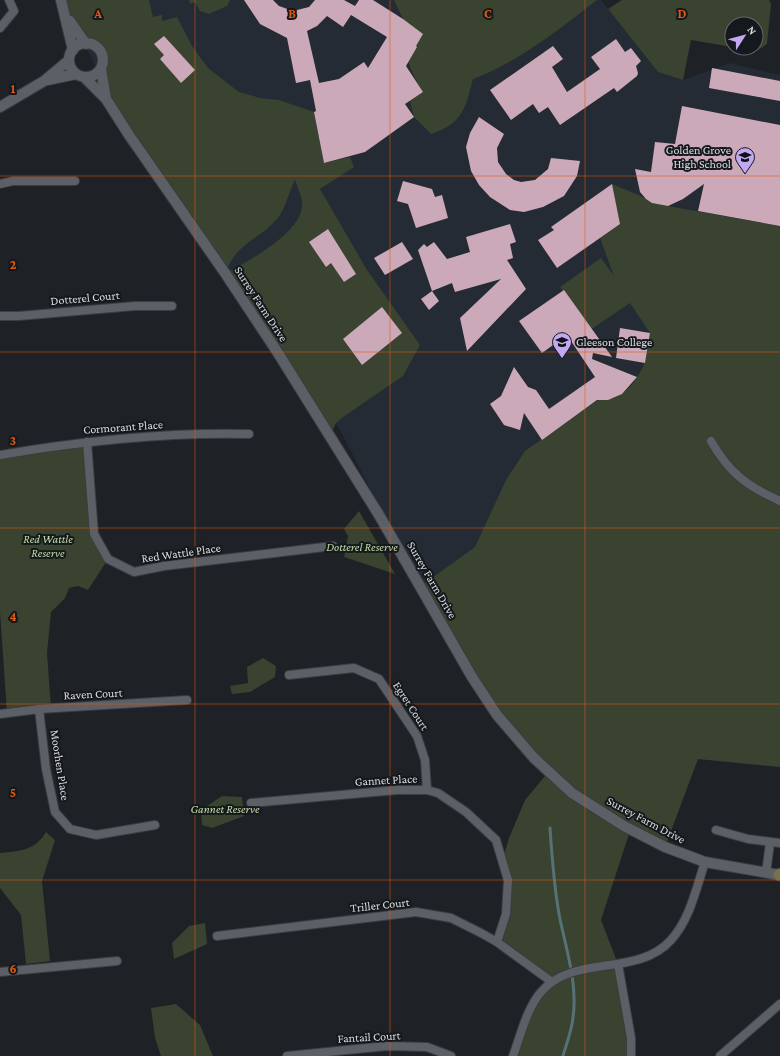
<svg xmlns="http://www.w3.org/2000/svg" width="780" height="1056" font-family="'Crimson Pro',serif">
<style>
.built{fill:#242b34}
.green{fill:#39432f;fill-rule:evenodd}
.lines{fill:none;stroke-linecap:round;stroke-linejoin:round}
.stream{stroke:#567276;stroke-width:3}
.building{fill:#cba9b9;fill-rule:evenodd}
.minor-casing{stroke:#3a3d41;stroke-width:10}
.tertiary-casing{stroke:#3a3d41;stroke-width:12}
.secondary-casing{stroke:#3a3d41;stroke-width:13}
.minor{stroke:#5c6066;stroke-width:8}
.tertiary{stroke:#5c6066;stroke-width:10}
.secondary{stroke:#7a6f4b;stroke-width:11}
.grid{fill:none;stroke:#e8590c;stroke-width:1;stroke-opacity:0.55}
.labels{text-anchor:middle;stroke-width:4;stroke-linejoin:round;paint-order:stroke}
.poi-label{font-size:12px;fill:#dadde0;stroke:#15181c;text-anchor:end}
.street-label{font-size:12px;fill:#dadde0;stroke:#15181c}
.park-label{font-size:12px;font-style:italic;fill:#c1dca8;stroke:#15181c}
.grid-label{font-size:13px;text-anchor:middle;font-weight:bold;fill:#e8590c;stroke:#15181c;stroke-width:4;stroke-linejoin:round;paint-order:stroke}
</style>
<rect width="100%" height="100%" fill="#1e2126"/>
<path class="built" d="M63 0H601L658 72 683 80 730 63 780 75V767L698 759 665 847 416 578 340 430 129 135Z"/>
<path class="green" d="M61 0H149L153 17 162 15V21L177 17 192 46 208 68 239 92 260 98 279 100 314 112 324 163 350 157 354 167 320 189 367 270 420 345 403 376 343 417 336 423 330 436 115 114 101 69 103 58 102 53 94 45 89 43 74 27ZM295 180C298 188 303 198 302 207 299 234 247 262 226 273 234 243 263 239 280 215 287 204 289 191 295 180Z
M189 0H230L227 6 209 14 200 11 195 2 190 4Z
M394 0H597C558 30 520 61 473 79 465 109 463 123 431 134L414 117 410 101 423 92C409 70 405 52 398 26L403 19Z
M622 0H769L771 4 767 44 757 51 740 48H756V24H732V47L691 40 683 80 658 72 608 9Z
M612 184 662 205 780 226V767L698 759 665 847 572 793 497 715 421 586 475 547 506 480 525 451 601 398C621 403 637 381 644 364 648 355 648 343 650 333L630 303 590 330 560 287 601 258 614 276 600 238 620 224Z
M87 442 94 534 108 559 88 590 78 586 69 588 65 598 51 612 47 653 51 708 7 713 0 612V455Z
M359 511 395 574 344 557 348 536 344 529Z
M263 658 276 666 275 677 250 692 232 694 230 686 248 683 247 667Z
M545 776 590 811 629 834 601 920 618 964 631 1056H513L530 1007 551 982 497 942 506 914 508 880 502 862 509 838 525 800Z
M222 796 242 797 244 816 212 828 202 825 201 810Z
M46 832 55 840 42 881 50 961 26 964 21 915 0 888V853C19 851 35 851 46 832Z
M205 923 207 944 174 959 172 943 189 926Z
M176 1004 200 1025 213 1056H161L155 1038 151 1008Z"/>
<g class="lines">
<path class="stream" d="M550 828C552 858 554 889 560 919 567 953 579 988 572 1024 570 1035 566 1045 563 1056"/>
</g>
<path class="building" d="M244 0H273L279 6 293 11 309 7 315 0H344L355 6 359 0H373L403 19 423 34 416 46 417 47 406 66 423 92 405 104 414 117 365 152 324 163 314 112 316 111 310 80 296 83 287 38 260 24ZM351 15 387 37 368 68 364 62 339 79 319 83 307 31 317 26 327 16 343 27Z
M164 36 195 70 181 83 160 59 164 55 154 44Z
M616 39 625 52 631 48 641 61 636 66 638 73 637 76 617 92 614 88 560 125 548 107 539 113 533 104 511 120 490 90 553 46 563 59 552 67 567 92 600 69 591 57Z
M712 68 780 81V101L709 88Z
M682 106 780 125V226L698 211 704 184 683 199 668 206 652 203 646 199 640 192 635 169 651 172 655 142 675 144Z
M479 117 504 134 497 148 498 162 506 174 514 180 521 182 535 180 548 169 551 158 580 161 577 176 564 196 543 207 524 212 510 210 490 197 479 185 471 171 466 147 470 133Z
M403 181 432 189 435 197 442 195 448 218 416 228 408 204 397 201Z
M612 184 620 224 557 268 538 240 554 230 551 227Z
M510 224 516 242 510 244 513 258 507 260 526 289 467 351 460 318 501 279 455 292 452 283 432 291 418 250 424 244 427 247 434 242 447 259 470 252 466 237Z
M328 229 356 274 344 282 331 263 326 267 309 242Z
M402 242 413 259 385 275 374 258Z
M564 290 612 357 593 353 592 359 637 377 622 394 608 400H597L542 440 524 413 520 430 504 425 490 404 501 396 514 367 528 387 536 390 549 409 595 377 567 335 542 353 519 321Z
M432 291 439 301 429 310 421 299Z
M382 307 402 333 362 365 343 339Z
M620 328 650 333 645 363 616 358Z"/>
<g class="lines">
<defs>
<path id="minor" d="M0 28 14 11 9 0
M0 184 13 181H75
M0 316H19L135 306H172
M711 441C729 473 747 486 780 501
M87 442 94 534 108 559 134 572 164 566 333 546
M0 455C82 441 166 432 249 434
M289 675 354 668 379 679 417 736 425 760 427 790
M39 709 46 769 55 812 70 829 96 835 155 825
M0 714 39 709 187 700
M251 803 397 790H427L438 793 466 812 496 840 508 880 506 914 497 942
M716 830 748 839 780 843
M766 873 770 843
M217 936 416 912 451 918 481 933 497 942 552 982
M618 964 631 1038V1056
M0 972 117 961
M287 1056 387 1046 427 1047 451 1056
M513 1056C521 1035 526 1010 541 992 574 953 637 978 671 940 690 919 696 889 705 862
M720 1056 780 1004"/>
<path id="tertiary" d="M61 0 73 50
M70 21 86 44
M69 60a17 17 0 1 1 34 0a17 17 0 1 1-34 0Z
M101 69 106 99
M84 77 106 99 129 135 225 273 278 353 379 515 472 677 497 715 534 758 572 793 624 826 665 847 705 862 780 875
M48 80 76 74
M0 107 44 81 69 60"/>
<path id="secondary" d="M779 875 780 874"/>
</defs>
<use href="#minor" class="minor-casing"/>
<use href="#tertiary" class="tertiary-casing"/>
<use href="#secondary" class="secondary-casing"/>
<use href="#minor" class="minor"/>
<use href="#tertiary" class="tertiary"/>
<use href="#secondary" class="secondary"/>
</g>
<path class="grid" d="M195 0V1056M390 0V1056M585 0V1056M0 176H780M0 352H780M0 528H780M0 704H780M0 880H780"/>
<defs>
<symbol id="school-pin" viewBox="-11 -11 22 30"><path d="M0 17L-7.5 6A9.5 9.5 0 1 1 7.5 6Z" fill="#c1a8f3" stroke="#15181c"/><path d="M0-5L7-2L0 1L-7-2ZM-4 1L0 2.5L4 1V4Q0 6-4 4Z" fill="#111"/></symbol>
</defs>
<g fill-rule="evenodd">
<use href="#school-pin" x="734" y="146" width="22" height="30"/>
<use href="#school-pin" x="551" y="331" width="22" height="30"/>
</g>
<g class="labels">
<g class="poi-label">
<text x="731" y="154">Golden Grove<tspan x="731" dy="14">High School</tspan></text>
<text x="576" y="346" text-anchor="start">Gleeson College</text>
</g>
<g class="street-label">
<text transform="translate(85 298) rotate(-5)" y="4">Dotterel Court</text>
<text transform="translate(261 304) rotate(57)" y="4">Surrey Farm Drive</text>
<text transform="translate(123 427) rotate(-4)" y="4">Cormorant Place</text>
<text transform="translate(181 553) rotate(-8)" y="4">Red Wattle Place</text>
<text transform="translate(432 580) rotate(60)" y="4">Surrey Farm Drive</text>
<text transform="translate(93 694) rotate(-3)" y="4">Raven Court</text>
<text transform="translate(411 706) rotate(57)" y="4">Egret Court</text>
<text transform="translate(60 765) rotate(81)" y="4">Moorhen Place</text>
<text transform="translate(386 780) rotate(-3)" y="4">Gannet Place</text>
<text transform="translate(646 820) rotate(28)" y="4">Surrey Farm Drive</text>
<text transform="translate(380 905) rotate(-6)" y="4">Triller Court</text>
<text transform="translate(369 1037) rotate(-3)" y="4">Fantail Court</text>
</g>
<g class="park-label">
<text x="48" y="543">Red Wattle<tspan x="48" dy="14">Reserve</tspan></text>
<text x="362" y="551">Dotterel Reserve</text>
<text x="225" y="813">Gannet Reserve</text>
</g>
</g>
<g class="grid-label">
<text x="98" y="18">A</text>
<text x="292" y="18">B</text>
<text x="488" y="18">C</text>
<text x="682" y="18">D</text>
<text x="13" y="93">1</text>
<text x="13" y="269">2</text>
<text x="13" y="445">3</text>
<text x="13" y="621">4</text>
<text x="13" y="797">5</text>
<text x="13" y="973">6</text>
</g>
<g transform="translate(744 36) rotate(54)"><circle r="19" fill="#15181c" stroke="#64676a"/>
<path d="M0-3L7 15L0 10L-7 15Z" fill="#c1a8f3"/>
<text y="-6" font-size="11" font-weight="bold" text-anchor="middle" fill="#dadde0">N</text>
</g>
</svg>
